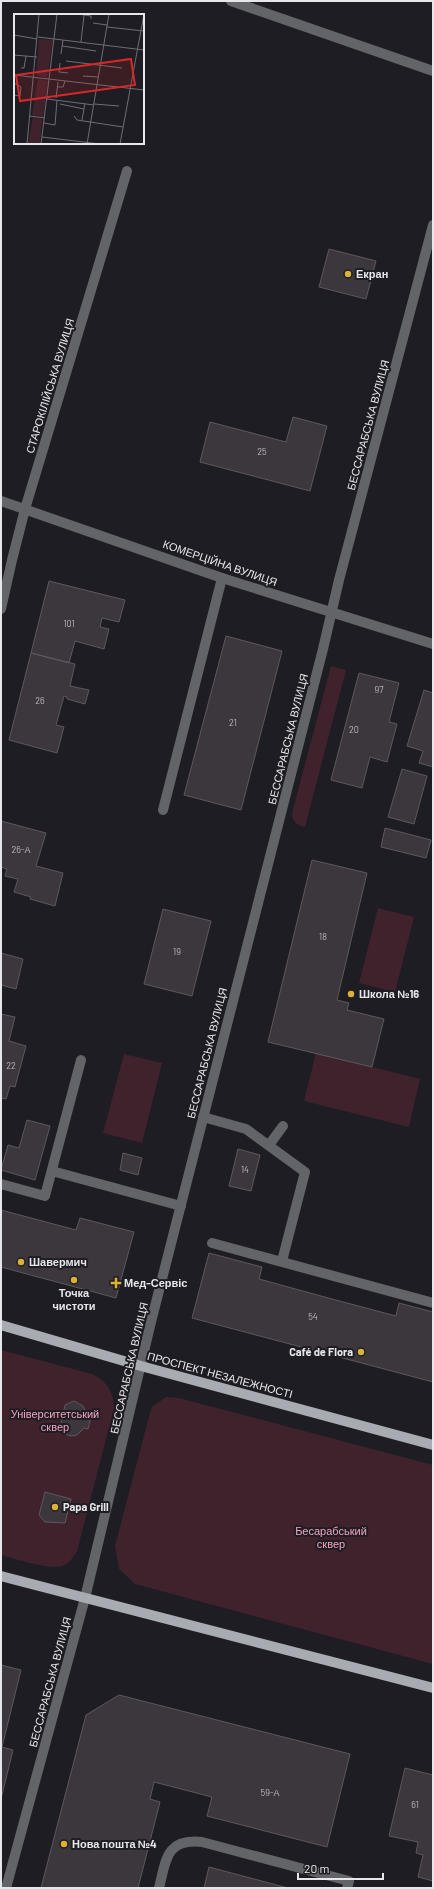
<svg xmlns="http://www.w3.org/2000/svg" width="434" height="1889" font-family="Barlow,sans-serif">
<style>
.green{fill:#40222d}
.building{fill:#3c373c;stroke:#5d585d}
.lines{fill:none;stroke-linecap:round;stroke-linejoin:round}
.lane{stroke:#626467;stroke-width:10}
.street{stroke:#626467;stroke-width:10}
.primary{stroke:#a8abb1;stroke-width:10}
.poi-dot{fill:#dbb233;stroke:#1e1d23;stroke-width:1.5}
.labels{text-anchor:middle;stroke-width:4;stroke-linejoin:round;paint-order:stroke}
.number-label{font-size:9px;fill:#bcbabe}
.poi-label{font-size:11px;font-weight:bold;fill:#e7e6ea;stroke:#1e1d23;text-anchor:start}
.street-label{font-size:11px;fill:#e7e6ea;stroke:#1e1d23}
.park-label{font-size:11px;fill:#f6a3bf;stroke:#1e1d23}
.inset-road{fill:none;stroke:#6e6d73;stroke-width:1}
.view{fill:#d62828;fill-opacity:0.15;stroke:#d62828;stroke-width:2}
.inset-edge{fill:none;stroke:#e7e6ea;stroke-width:2}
</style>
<rect width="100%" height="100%" fill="#1e1d23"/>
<path class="green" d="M331 666 346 670 305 827C297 825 293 823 292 813Z
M378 908 414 917 395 992 359 983Z
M316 1053 420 1079 409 1127 304 1101Z
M124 1054 162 1063 142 1143 103 1133Z
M1 1350 92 1374C106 1380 114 1392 114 1408L77 1551C73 1557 70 1563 62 1566 49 1570 16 1559 1 1555Z
M166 1397 179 1398 433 1465V1664L135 1584 119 1569 115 1546 150 1413 152 1407Z"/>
<path class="building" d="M329 249 376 261 366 299 319 287Z
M293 417 327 426 310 491 200 462 210 422 286 442Z
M49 581 125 600 119 622 102 618 100 627 109 629 104 649 75 641 69 663 31 653Z
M226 636 282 651 241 810 184 795Z
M31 653 75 664 70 686 89 690 85 704 67 699V697L64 696 56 725 64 727 57 753 9 740Z
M359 673 399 683 389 722 397 724 387 762 370 757 362 788 331 780Z
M424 690 433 693V767L419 763 423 751 407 746Z
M402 769 427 776 414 824 388 817Z
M1 821 46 833 36 866 63 873 55 906 30 899 31 897 14 892 18 879 5 876 7 869 1 867Z
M385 828 431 840 426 858 381 847Z
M312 860 367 873 337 1000 349 1003 347 1010 384 1019 372 1067 268 1042Z
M163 909 211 921 192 996 144 984Z
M1 953 23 959 16 989 1 985Z
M1 1014 15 1017 9 1041 26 1046 15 1087 10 1086 6 1099 1 1098Z
M27 1120 50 1126 35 1180 1 1170 8 1145 19 1148Z
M238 1149 260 1155 251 1191 229 1186Z
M123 1153 142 1158 138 1175 120 1170Z
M1 1210 76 1230 80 1218 134 1232 116 1298 1 1267Z
M209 1253 262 1267 259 1279 332 1299 396 1316 399 1303 433 1312V1382L192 1318Z
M74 1401 83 1406 87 1415 91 1416 88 1429 84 1428 77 1435 72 1436 67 1435 60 1428 65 1405Z
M45 1492 71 1499 65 1523 45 1522 39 1515Z
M1 1665 21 1670 2 1747 13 1750 1 1799Z
M119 1695 350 1754 327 1847 207 1816 212 1797 154 1782 150 1799 160 1802 138 1888H41L86 1715Z
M405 1768 433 1775V1881L418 1877 423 1855 416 1853 418 1842 389 1836Z
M209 1867 288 1888H204Z"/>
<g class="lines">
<path class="lane" d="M163 810 222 578
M203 1117 246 1129 305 1172 282 1261
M269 1145 283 1126
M52 1171 181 1206
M1 1184 45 1196 81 1060
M212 1243 433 1303"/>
<path class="street" d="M231 1 433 71
M1 501 222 578 433 644
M1 609 12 560 25 509 127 171
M6 1888 85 1598 151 1322 323 649 339 580 433 225
M159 1888C166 1860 166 1838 202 1842L349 1881 347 1888"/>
<path class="primary" d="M1 1325 141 1366 433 1445
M1 1576 433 1688"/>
</g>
<g class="poi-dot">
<circle cx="348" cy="274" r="4"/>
<circle cx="351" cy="994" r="4"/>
<circle cx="21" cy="1262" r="4"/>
<circle cx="74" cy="1280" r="4"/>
<path d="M114 1277h4v4h4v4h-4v4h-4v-4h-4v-4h4z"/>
<circle cx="361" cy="1352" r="4"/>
<circle cx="55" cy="1507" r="4"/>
<circle cx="64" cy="1844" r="4"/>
</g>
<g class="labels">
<g class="number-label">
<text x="262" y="455">25</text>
<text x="69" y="627">101</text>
<text x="379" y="693">97</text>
<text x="40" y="704">26</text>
<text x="233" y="726">21</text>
<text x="354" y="733">20</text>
<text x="21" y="853">26-А</text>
<text x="323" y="940">18</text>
<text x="177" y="955">19</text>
<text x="11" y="1069">22</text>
<text x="245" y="1173">14</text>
<text x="313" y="1320">54</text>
<text x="270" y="1796">59-А</text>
<text x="415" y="1808">61</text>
</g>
<g class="poi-label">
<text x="356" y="278">Екран</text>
<text x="359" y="998">Школа №16</text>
<text x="29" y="1266">Шавермич</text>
<text x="124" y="1287">Мед-Сервіс</text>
<text x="74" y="1297" text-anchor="middle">Точка<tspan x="74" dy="13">чистоти</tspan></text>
<text x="353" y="1356" text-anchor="end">Café de Flora</text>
<text x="63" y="1511">Papa Grill</text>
<text x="72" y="1848">Нова пошта №4</text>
</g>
<g class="street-label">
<text transform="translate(50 386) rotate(-73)" y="4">СТАРОКІЛІЙСЬКА ВУЛИЦЯ</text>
<text transform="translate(368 425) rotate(-75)" y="4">БЕССАРАБСЬКА ВУЛИЦЯ</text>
<text transform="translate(220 563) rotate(19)" y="4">КОМЕРЦІЙНА ВУЛИЦЯ</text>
<text transform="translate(288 739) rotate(-76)" y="4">БЕССАРАБСЬКА ВУЛИЦЯ</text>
<text transform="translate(207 1053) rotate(-76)" y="4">БЕССАРАБСЬКА ВУЛИЦЯ</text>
<text transform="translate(129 1368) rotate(-77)" y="4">БЕССАРАБСЬКА ВУЛИЦЯ</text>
<text transform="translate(220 1375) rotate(15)" y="4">ПРОСПЕКТ НЕЗАЛЕЖНОСТІ</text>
<text transform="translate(50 1682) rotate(-75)" y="4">БЕССАРАБСЬКА ВУЛИЦЯ</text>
</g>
<g class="park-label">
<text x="55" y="1418">Університетський<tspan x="55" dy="13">сквер</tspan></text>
<text x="331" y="1535">Бесарабський<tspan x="331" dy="13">сквер</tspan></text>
</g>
</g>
<g transform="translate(14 14)">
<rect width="130" height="130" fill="#1e1d23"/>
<path d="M25 25 39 26 33 64 22 61ZM24 65 34 67 29 103 18 101ZM19 103 28 105 26 130H14Z" fill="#40222d"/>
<path class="inset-road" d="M64 0 77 2V5M79 9 93 11M93 13 130 17M0 21 23 25M24 23 130 36M67 28 70 1M48 32 82 37M47 40 49 26M0 41 23 43M52 47 108 54M46 49 45 58 54 59M7 54H10L12 42M0 61 130 76M69 62 84 63M0 69 7 73 6 82 0 81M43 73H49L51 67M42 84 44 68M33 85 80 91M46 90 70 95M80 90 105 92M16 102 31 104M60 102 63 106 109 113M68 106 71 89M30 109 41 111 43 86M28 123 86 130M13 130 25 0M27 130 43 0M73 130 95 0M106 130 130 0"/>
<path class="view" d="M117 45 121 71 6 87 2 61Z"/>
<rect width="130" height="130" class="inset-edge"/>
</g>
<rect width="434" height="1889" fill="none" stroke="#e7e6ea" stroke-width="4"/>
<path d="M298 1873v6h85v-6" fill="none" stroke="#e7e6ea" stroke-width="2"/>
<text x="304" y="1873" font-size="12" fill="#e7e6ea" stroke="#1e1d23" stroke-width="3" paint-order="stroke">20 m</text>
</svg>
